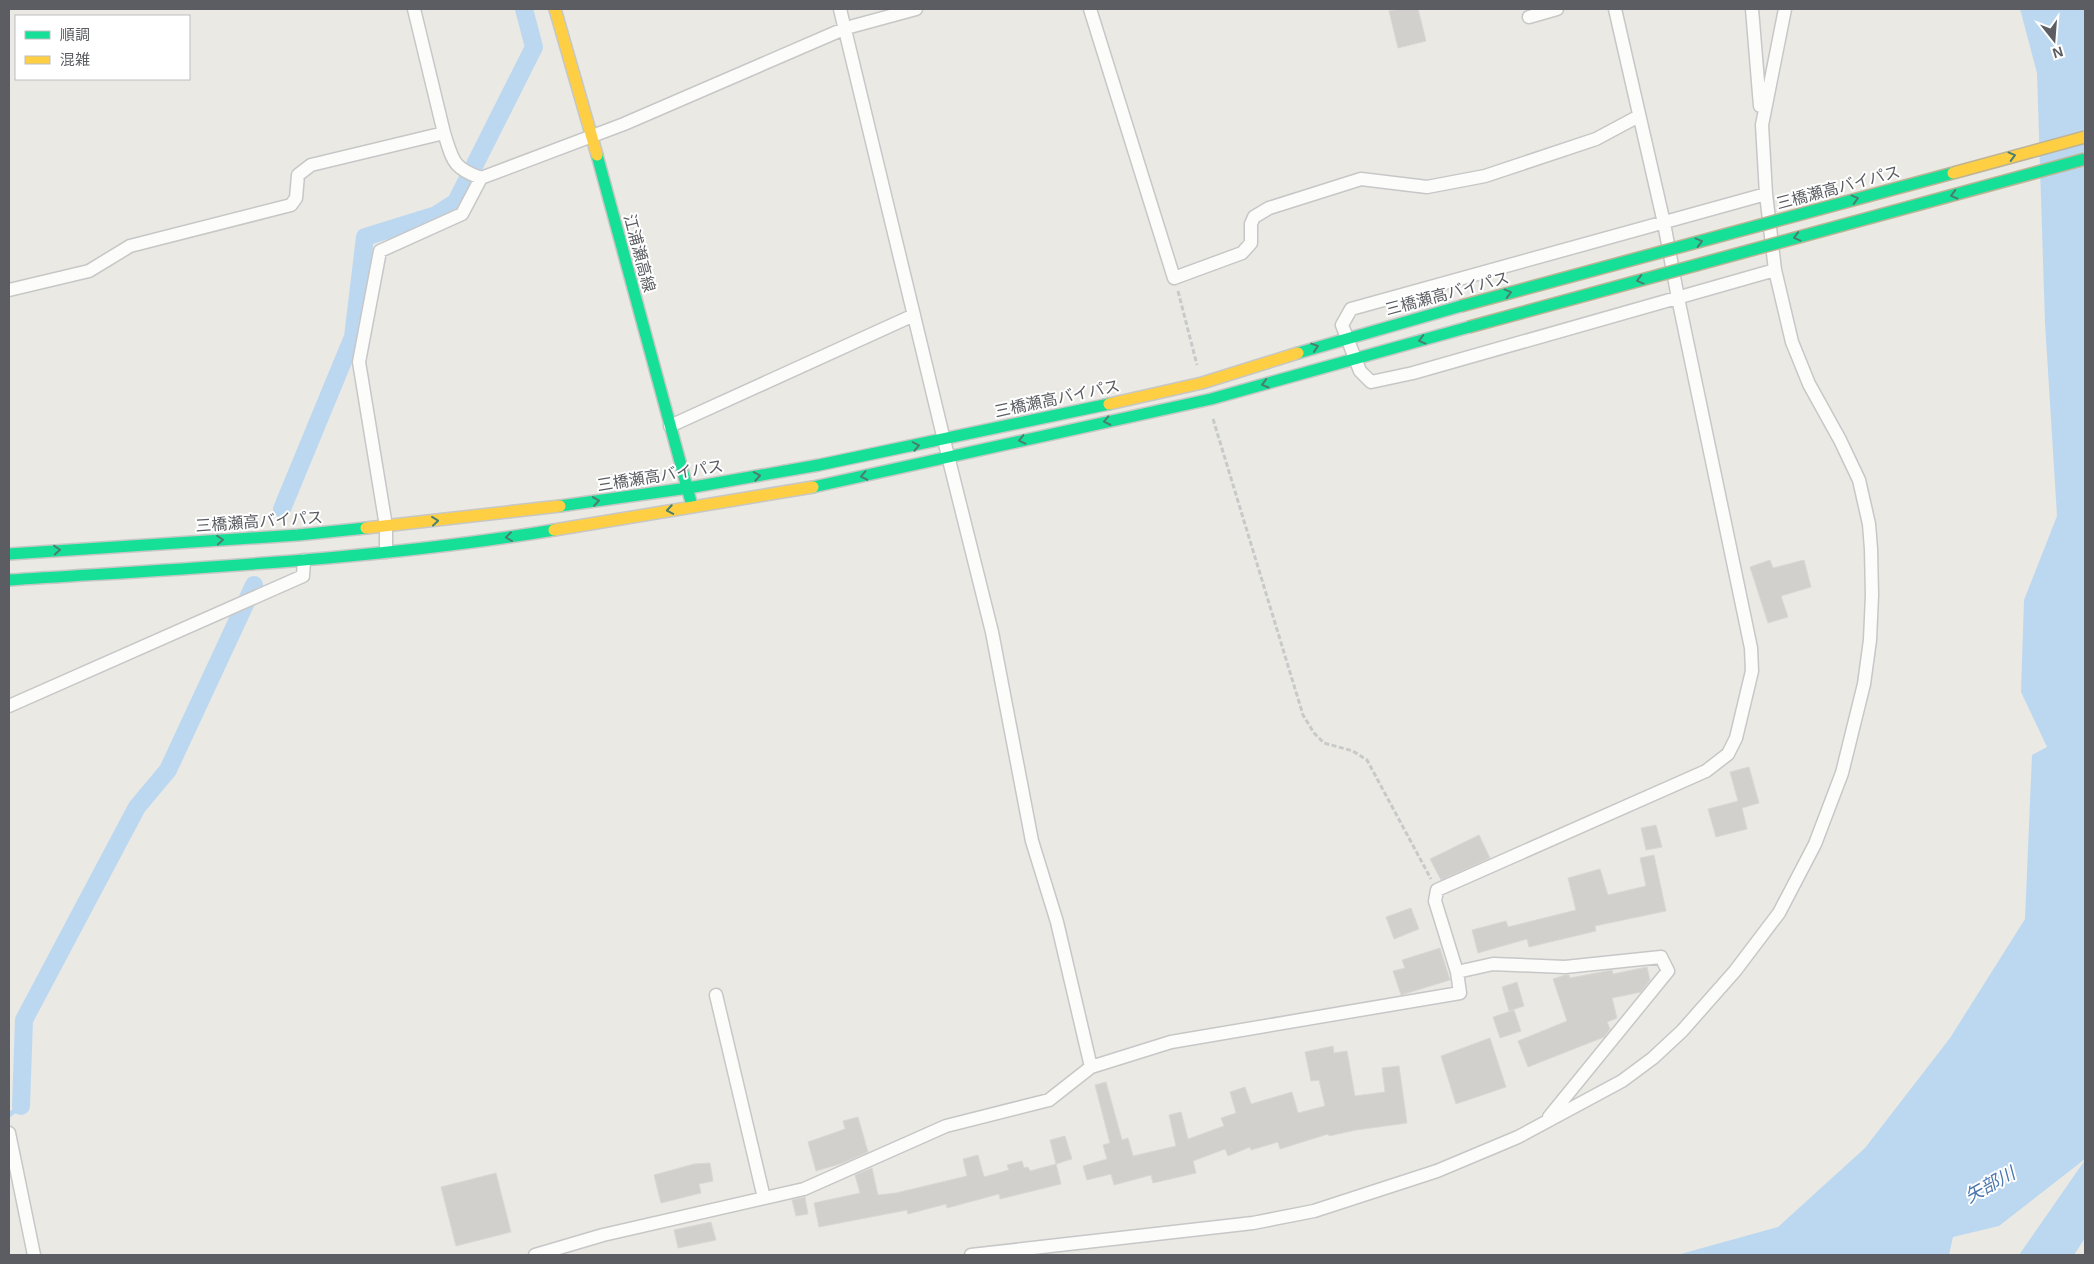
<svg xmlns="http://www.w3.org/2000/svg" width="2094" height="1264" font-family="Arial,'Noto Sans JP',sans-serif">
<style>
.water{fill:#bcd8f1}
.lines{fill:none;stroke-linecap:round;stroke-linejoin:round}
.stream{stroke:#bcd8f1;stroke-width:5}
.canal{stroke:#bcd8f1;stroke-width:18}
.building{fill:#d1d0cd;stroke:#d9d8d4}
.street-casing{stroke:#c7c7c7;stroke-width:15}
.fast-casing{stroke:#c6c7c6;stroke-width:14}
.slow-casing{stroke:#c6c7c6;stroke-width:14}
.path{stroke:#c8cac9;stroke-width:3;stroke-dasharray:5 2.5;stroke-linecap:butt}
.street{stroke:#fcfcfb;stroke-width:12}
.fast{stroke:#16e098;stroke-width:11}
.slow{stroke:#ffcf43;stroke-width:11}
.fast-bridge-casing{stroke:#bdb395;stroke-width:14;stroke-linecap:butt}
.slow-bridge-casing{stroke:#bdb395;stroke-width:14;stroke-linecap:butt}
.fast-bridge{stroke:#16e098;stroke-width:11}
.slow-bridge{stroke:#ffcf43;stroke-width:11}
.oneway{stroke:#4a7e70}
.labels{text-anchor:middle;stroke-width:4;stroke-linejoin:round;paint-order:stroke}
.street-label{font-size:16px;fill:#5b5d62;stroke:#fff}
.water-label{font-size:18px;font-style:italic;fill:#4b77af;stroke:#fff}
</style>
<rect width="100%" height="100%" fill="#eae9e4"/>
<path class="water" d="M2020 9H2085V1159L1999 1226 1953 1237 1949 1255H1677L1778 1227 1865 1148 1950 1038 2025 919 2032 755 2047 747 2021 692 2024 600 2057 516 2045 323 2037 73Z
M2085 1160V1238L2074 1255H2019Z"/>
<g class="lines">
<path class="stream" d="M9 1115 21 1106"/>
<path class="canal" d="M282 509 353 337 365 237 436 215 456 202 534 47 524 9
M21 1106 24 1020 137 807 168 770 254 585"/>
</g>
<path class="building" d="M1400 9H1418L1426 41 1398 48 1389 11Z
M1770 560 1773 568 1804 560 1811 587 1781 596 1788 617 1768 623 1750 567Z
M1749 767 1759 803 1742 808 1747 829 1716 837 1708 809 1738 801 1730 772Z
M1656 825 1662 847 1646 850 1641 828Z
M1479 835 1490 858 1441 880 1430 859Z
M1654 855 1666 911 1595 926 1596 931 1529 947 1527 939 1478 953 1472 930 1506 921 1508 927 1576 910 1568 878 1600 869 1608 895 1646 886 1640 858Z
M1411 908 1419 929 1394 939 1386 917Z
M1440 948 1450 980 1401 995 1393 971 1405 968 1402 960Z
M1647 967 1650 980 1641 992 1612 998 1617 1018 1607 1022 1610 1029 1604 1037 1528 1067 1518 1041 1567 1021 1553 979 1565 975H1569L1570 978 1612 970 1613 974Z
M1517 982 1524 1006 1509 1011 1502 987Z
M1514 1010 1521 1031 1500 1038 1493 1017Z
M1490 1038 1506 1087 1456 1104 1441 1056Z
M1333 1046 1334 1053 1347 1051 1355 1096 1385 1092 1382 1068 1399 1066 1407 1123 1356 1130 1329 1136 1328 1134 1280 1149 1278 1142 1251 1150 1250 1147 1228 1156 1225 1149 1193 1161 1196 1173 1153 1183 1151 1175 1114 1185 1111 1174 1087 1180 1083 1166 1107 1159 1103 1145 1110 1143 1095 1085 1106 1082 1122 1140 1128 1138 1133 1156 1176 1146 1169 1115 1181 1112 1188 1139 1224 1126 1221 1118 1236 1113 1230 1092 1245 1087 1251 1104 1292 1092 1298 1113 1325 1106 1319 1080 1311 1081 1305 1052Z
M858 1117 868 1152 843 1163 816 1171 808 1142 845 1129 843 1121Z
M1065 1136 1072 1159 1056 1164 1050 1140Z
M978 1155 984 1177 1009 1170 1007 1165 1022 1161 1024 1168 1028 1167 1030 1171 1056 1164 1061 1184 1000 1199 999 1194 947 1208 946 1204 908 1214 907 1210 819 1227 814 1203 860 1193 855 1175 872 1168 878 1195 896 1193 967 1176 963 1159Z
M710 1163 713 1181 699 1184 701 1193 661 1203 654 1175 694 1164Z
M496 1173 511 1232 456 1246 441 1187Z
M805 1197 808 1214 796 1216 792 1200Z
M711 1222 716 1240 678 1248 674 1230Z"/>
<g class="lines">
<defs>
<path id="street" d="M414 9 444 133
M840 9 944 440 992 632 1032 841 1057 922 1091 1067
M1090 9 1174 278 1242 253 1251 243V224L1254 217 1269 208 1361 179 1427 187 1485 176 1596 139 1639 116
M1752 9 1760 106
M1529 17 1557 9
M1766 194 1775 270
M9 290 89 271 130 246 291 205 296 198 298 175 311 165 444 133C453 160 452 168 481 178
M670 426 914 315
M386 552V526L359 362 380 251 462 214 481 178 624 124 846 28 916 9
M9 706 303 576 304 560
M1457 972 1493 964 1565 967 1661 957 1668 971 1549 1117
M716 995 764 1198
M9 1133 34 1255
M535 1255 603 1235 804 1189 946 1126 1049 1100 1091 1067 1171 1042 1460 993 1457 972 1435 901 1437 890 1706 771 1728 754 1736 738 1752 671 1751 648 1678 298 1664 223 1615 9
M971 1255 1253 1223 1314 1211 1437 1171 1518 1137 1622 1081 1653 1058 1682 1031 1735 971 1779 913 1815 844 1842 773 1864 684 1870 640 1872 595 1871 549 1869 524 1859 480 1840 440 1809 384 1792 342 1775 270 1413 373 1371 382 1360 371 1342 325 1351 309 1766 194 1762 125 1785 9"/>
<path id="fast" d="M597 155 691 502
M1298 353 1461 306
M813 487 1211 399 1469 327
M560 506 688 488 819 465 1109 404
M9 554 298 535 366 528
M9 580C191 568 374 560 554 530"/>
<path id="slow" d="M555 9 597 155
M1109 404 1202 383 1298 353
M366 528 560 506
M554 530 813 487"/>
</defs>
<use href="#street" class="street-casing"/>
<use href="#fast" class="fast-casing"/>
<use href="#slow" class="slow-casing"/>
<path class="path" d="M1178 291 1197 365
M1213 419 1303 715 1314 733 1324 743 1353 751 1367 760 1431 879"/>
<use href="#street" class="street"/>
<use href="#fast" class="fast"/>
<use href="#slow" class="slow"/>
<defs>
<path id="fast-bridge" d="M1461 306 1953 173
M1469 327 2085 159"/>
<path id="slow-bridge" d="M1953 173 2085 137"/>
</defs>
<use href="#fast-bridge" class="fast-bridge-casing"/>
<use href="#slow-bridge" class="slow-bridge-casing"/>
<use href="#fast-bridge" class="fast-bridge"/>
<use href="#slow-bridge" class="slow-bridge"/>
</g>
<defs><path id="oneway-chevron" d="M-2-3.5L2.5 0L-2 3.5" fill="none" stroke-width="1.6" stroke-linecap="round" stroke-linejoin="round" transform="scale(1.25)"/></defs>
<g class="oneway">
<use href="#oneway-chevron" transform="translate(2012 156) rotate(-15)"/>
<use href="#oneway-chevron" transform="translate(1954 195) rotate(165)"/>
<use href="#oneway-chevron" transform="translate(1855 199) rotate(-15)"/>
<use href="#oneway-chevron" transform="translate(1797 237) rotate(165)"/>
<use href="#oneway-chevron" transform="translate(1699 242) rotate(-15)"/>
<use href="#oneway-chevron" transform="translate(1640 280) rotate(165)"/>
<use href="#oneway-chevron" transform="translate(1508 293) rotate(-15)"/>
<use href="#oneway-chevron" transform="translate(1422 340) rotate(165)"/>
<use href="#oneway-chevron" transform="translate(1315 347) rotate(-18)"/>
<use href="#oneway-chevron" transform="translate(1265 384) rotate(164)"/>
<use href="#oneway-chevron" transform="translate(1107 421) rotate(168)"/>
<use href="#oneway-chevron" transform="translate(1022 440) rotate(167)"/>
<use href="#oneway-chevron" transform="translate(916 446) rotate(-11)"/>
<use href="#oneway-chevron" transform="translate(757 476) rotate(-10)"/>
<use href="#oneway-chevron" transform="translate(864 476) rotate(168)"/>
<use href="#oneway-chevron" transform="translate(596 501) rotate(-8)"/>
<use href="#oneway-chevron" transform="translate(670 510) rotate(170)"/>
<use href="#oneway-chevron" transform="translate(435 521) rotate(-6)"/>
<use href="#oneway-chevron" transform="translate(509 537) rotate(173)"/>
<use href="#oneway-chevron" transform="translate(220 540) rotate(-4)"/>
<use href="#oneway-chevron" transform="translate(57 550) rotate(-4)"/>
</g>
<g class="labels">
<g class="street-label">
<text transform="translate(1838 187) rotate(-15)" y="6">三橋瀬高バイパス</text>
<text transform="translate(640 253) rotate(75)" y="6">江浦瀬高線</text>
<text transform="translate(1447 293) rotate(-15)" y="6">三橋瀬高バイパス</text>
<text transform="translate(1057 398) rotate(-12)" y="6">三橋瀬高バイパス</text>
<text transform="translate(660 475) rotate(-9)" y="6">三橋瀬高バイパス</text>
<text transform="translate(259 521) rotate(-4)" y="6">三橋瀬高バイパス</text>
</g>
<g class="water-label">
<text transform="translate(1990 1185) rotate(-29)" y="6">矢部川</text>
</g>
</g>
<rect width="2094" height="1264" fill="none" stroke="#5b5d62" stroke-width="20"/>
<rect x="15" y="15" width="175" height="65" fill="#ffffff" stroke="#bdbec0"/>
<rect x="25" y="31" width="25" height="8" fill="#16e098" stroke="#bdbec0"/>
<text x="60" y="40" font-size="15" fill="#5b5d62">順調</text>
<rect x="25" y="56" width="25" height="8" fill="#ffcf43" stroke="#bdbec0"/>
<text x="60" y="65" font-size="15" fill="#5b5d62">混雑</text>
<g transform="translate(2054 40) rotate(163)" stroke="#ffffff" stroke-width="4" paint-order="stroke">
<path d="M0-4L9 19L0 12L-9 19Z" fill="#5b5d62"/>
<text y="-8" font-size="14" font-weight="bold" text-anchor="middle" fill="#5b5d62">N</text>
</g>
</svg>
